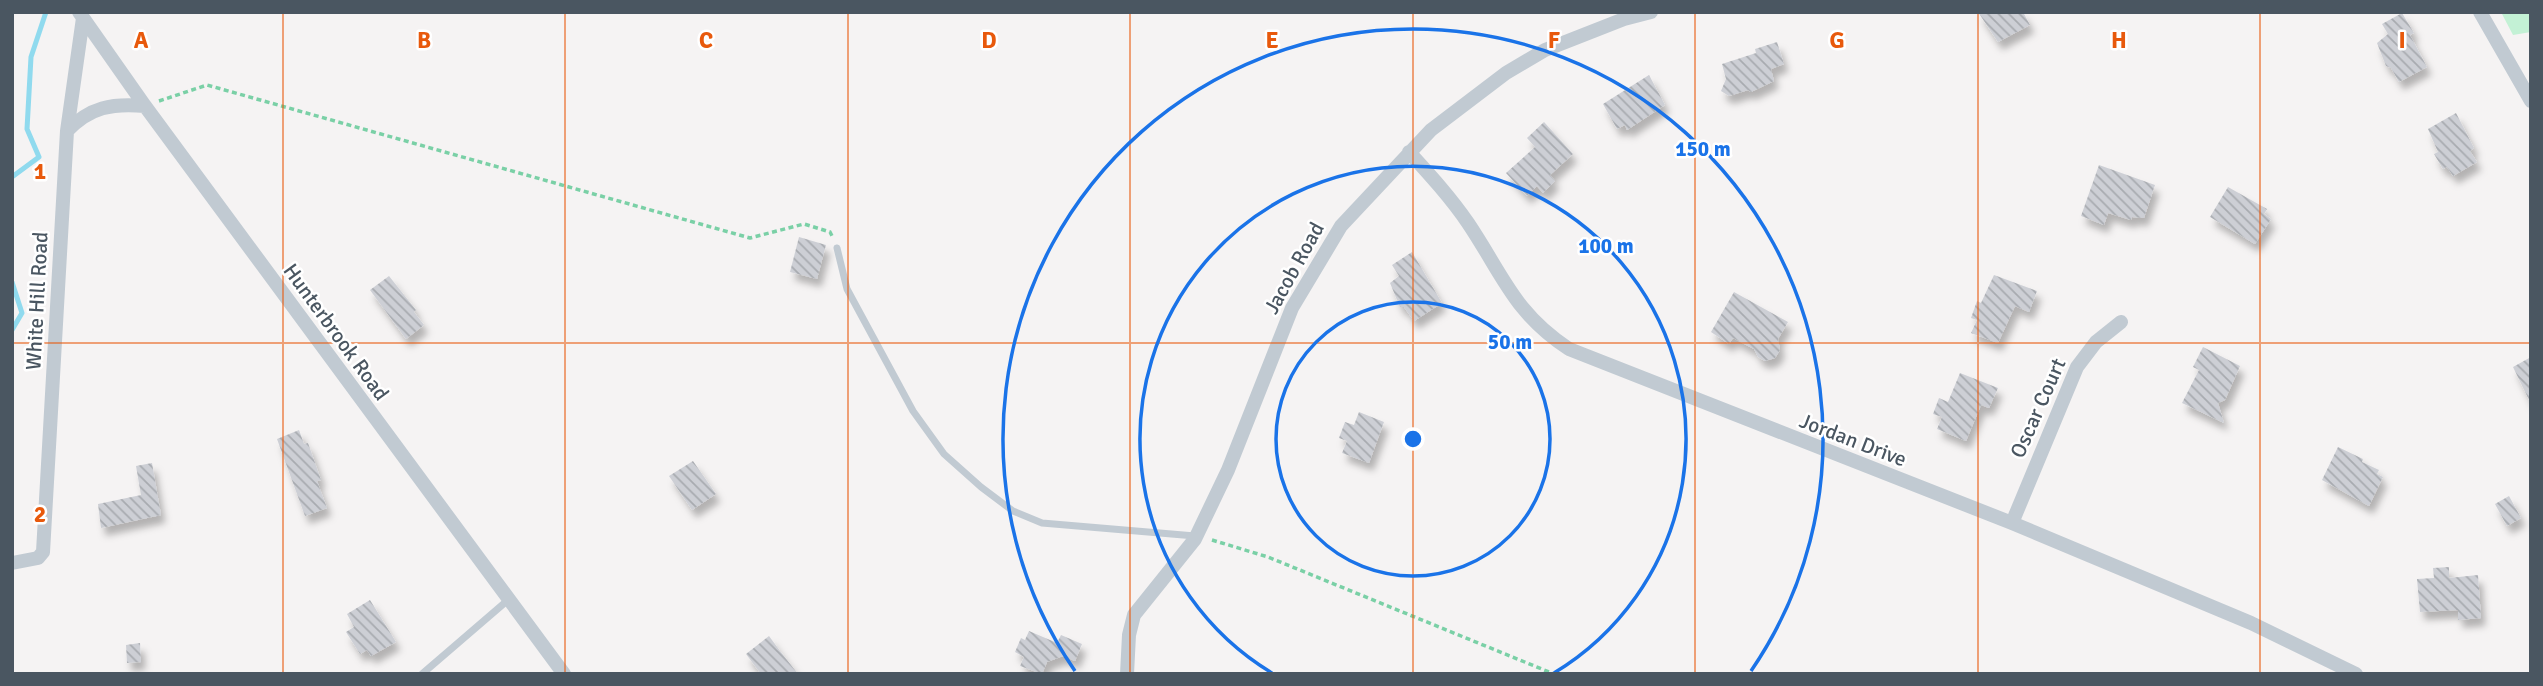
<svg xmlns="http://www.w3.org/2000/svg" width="2543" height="686" font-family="Signika,sans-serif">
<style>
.green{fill:#c3f1d5}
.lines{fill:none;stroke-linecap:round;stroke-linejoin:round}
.stream{stroke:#90daee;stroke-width:5}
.building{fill:url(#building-back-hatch);filter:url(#shadow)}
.path{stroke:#7ad0a6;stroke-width:3.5;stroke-dasharray:5 3.5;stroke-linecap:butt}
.lane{stroke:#c1cad2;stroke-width:7}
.street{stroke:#c1cad2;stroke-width:14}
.grid{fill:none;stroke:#e8590c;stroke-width:2;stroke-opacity:0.55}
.ring{fill:none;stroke:#1a73e8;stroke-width:3.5}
.labels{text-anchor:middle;stroke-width:5;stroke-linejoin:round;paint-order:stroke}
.street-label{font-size:21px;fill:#4a5661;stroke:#fff}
.grid-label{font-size:23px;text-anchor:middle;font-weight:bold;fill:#e8590c;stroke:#fff;stroke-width:5;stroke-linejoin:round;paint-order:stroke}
.centre{fill:#1a73e8;stroke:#fff;stroke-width:3.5}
.ring-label{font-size:21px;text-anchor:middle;font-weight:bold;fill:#1a73e8;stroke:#fff;stroke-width:5;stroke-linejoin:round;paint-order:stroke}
</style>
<defs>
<pattern id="building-back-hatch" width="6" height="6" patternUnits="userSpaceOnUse" patternTransform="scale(1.75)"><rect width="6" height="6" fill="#cdcfd5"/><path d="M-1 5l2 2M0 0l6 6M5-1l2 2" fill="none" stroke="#a8abb0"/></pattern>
<filter id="shadow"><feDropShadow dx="4.5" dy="8" stdDeviation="3.5" flood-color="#0004"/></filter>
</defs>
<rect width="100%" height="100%" fill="#f5f3f3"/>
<path class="green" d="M2501 12H2531V32L2513 35Z"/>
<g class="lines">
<path class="stream" d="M12 177 39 157 27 129 31 57 46 12
M12 282 22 313 12 330"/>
</g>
<path class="building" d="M1978 12H2023L2030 25 1998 42Z
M2402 13 2414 33 2410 35 2427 67 2399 82 2391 68 2386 66 2377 43 2388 34 2382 24Z
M1777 42 1784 64 1771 69 1774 81 1751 92 1748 90 1729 96 1721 91 1726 79 1722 64 1756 53 1755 49Z
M1649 75 1665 105 1627 130 1625 125 1617 129 1603 104Z
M2456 113 2474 148 2470 151 2477 162 2453 176 2447 167 2443 169 2434 154 2438 152 2428 129Z
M1544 122 1573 154 1550 175 1555 181 1543 193 1537 186 1527 196 1506 173 1535 147 1527 138Z
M2099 165 2155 185 2144 218 2132 217 2131 220 2108 213 2104 225 2081 216Z
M2228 187 2267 209 2264 214 2271 219 2255 244 2210 217Z
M799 237 826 245 817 279 790 272Z
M1412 252 1442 303 1414 321 1404 307H1400L1390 283 1399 276 1392 265Z
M1994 275 2037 291 2029 312 2015 306 1998 343 1971 333 1977 320 1971 318 1977 301 1981 303Z
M389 276 416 310 414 312 424 325 406 339 370 290Z
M1734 292 1788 322 1778 339 1780 350 1775 358 1765 361 1758 357 1754 349 1733 338 1729 344 1711 332Z
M2203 347 2240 366 2225 400 2218 403 2224 423 2182 403 2199 370 2193 367Z
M2531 357V404L2513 367Z
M1960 373 1998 388 1989 408 1981 405 1966 441 1937 429 1942 417 1933 414 1939 398 1948 402Z
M1359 412 1384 422 1369 463 1342 453 1347 441 1339 438 1345 422 1354 425Z
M299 430 304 444 308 443 321 480 317 481 327 508 305 516 277 439Z
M2338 447 2363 459 2362 462 2379 470 2377 474 2383 477 2369 506 2322 480Z
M693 461 716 494 692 510 669 476Z
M152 463 161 515 101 528 98 504 141 495 136 466Z
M2509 496 2521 518 2507 526 2495 504Z
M2449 567V578L2478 575 2481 618 2458 620V610L2420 612 2417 579 2434 578 2433 568Z
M370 600 396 642 371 656 367 650 360 654 346 632 354 627 347 614Z
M1029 631 1057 643 1061 635 1082 644 1075 661 1063 656 1047 662 1042 674 1020 666 1024 657 1015 652 1021 638 1025 640Z
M769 636 780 651 798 674H761L746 654Z
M140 643 141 662 127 663 126 645Z"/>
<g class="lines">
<path class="path" d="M159 101 207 85 750 238 804 224 830 232 832 236
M1212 540 1268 557 1554 674"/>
<path class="lane" d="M837 248 847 289 913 411 944 454 981 487 1013 511 1042 523 1195 536
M422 674 508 600"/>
<path class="street" d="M79 12 145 106 564 674
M2480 12 2531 101
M67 131C90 107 112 103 145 106
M1409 152C1430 175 1451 198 1468 223 1503 275 1514 313 1569 349L2012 523 2251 623 2356 674
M2012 523 2077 367 2096 342 2121 322
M12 563 38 558 43 552 67 131 83 18
M1127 674 1129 635 1134 615 1195 539 1228 470 1292 308 1341 226 1431 130 1506 73 1545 50 1624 19 1651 12"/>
</g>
<path class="grid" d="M283 12V674M565 12V674M848 12V674M1130 12V674M1413 12V674M1695 12V674M1978 12V674M2260 12V674M12 343H2531"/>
<g class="ring">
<circle cx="1413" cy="439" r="137"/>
<path d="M1272 673A273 273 0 1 1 1554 673"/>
<path d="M1075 671A410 410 0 1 1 1751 671"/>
</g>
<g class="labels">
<g class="street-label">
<text transform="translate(1294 268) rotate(-61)" y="7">Jacob Road</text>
<text transform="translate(37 301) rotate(-87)" y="7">White Hill Road</text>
<text transform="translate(336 332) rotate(54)" y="7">Hunterbrook Road</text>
<text transform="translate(2038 408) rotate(-66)" y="7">Oscar Court</text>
<text transform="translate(1853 440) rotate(21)" y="7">Jordan Drive</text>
</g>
</g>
<g class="grid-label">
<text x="141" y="48">A</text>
<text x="424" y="48">B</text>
<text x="706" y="48">C</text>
<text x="989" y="48">D</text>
<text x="1272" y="48">E</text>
<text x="1554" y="48">F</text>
<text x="1837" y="48">G</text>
<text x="2119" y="48">H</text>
<text x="2402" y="48">I</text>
<text x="40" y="179">1</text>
<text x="40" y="522">2</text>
</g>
<circle cx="1413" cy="439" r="10" class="centre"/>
<g class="ring-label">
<text x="1703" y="156">150 m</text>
<text x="1606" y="253">100 m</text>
<text x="1510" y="349">50 m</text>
</g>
<rect width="2543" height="686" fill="none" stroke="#4a5661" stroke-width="28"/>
</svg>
